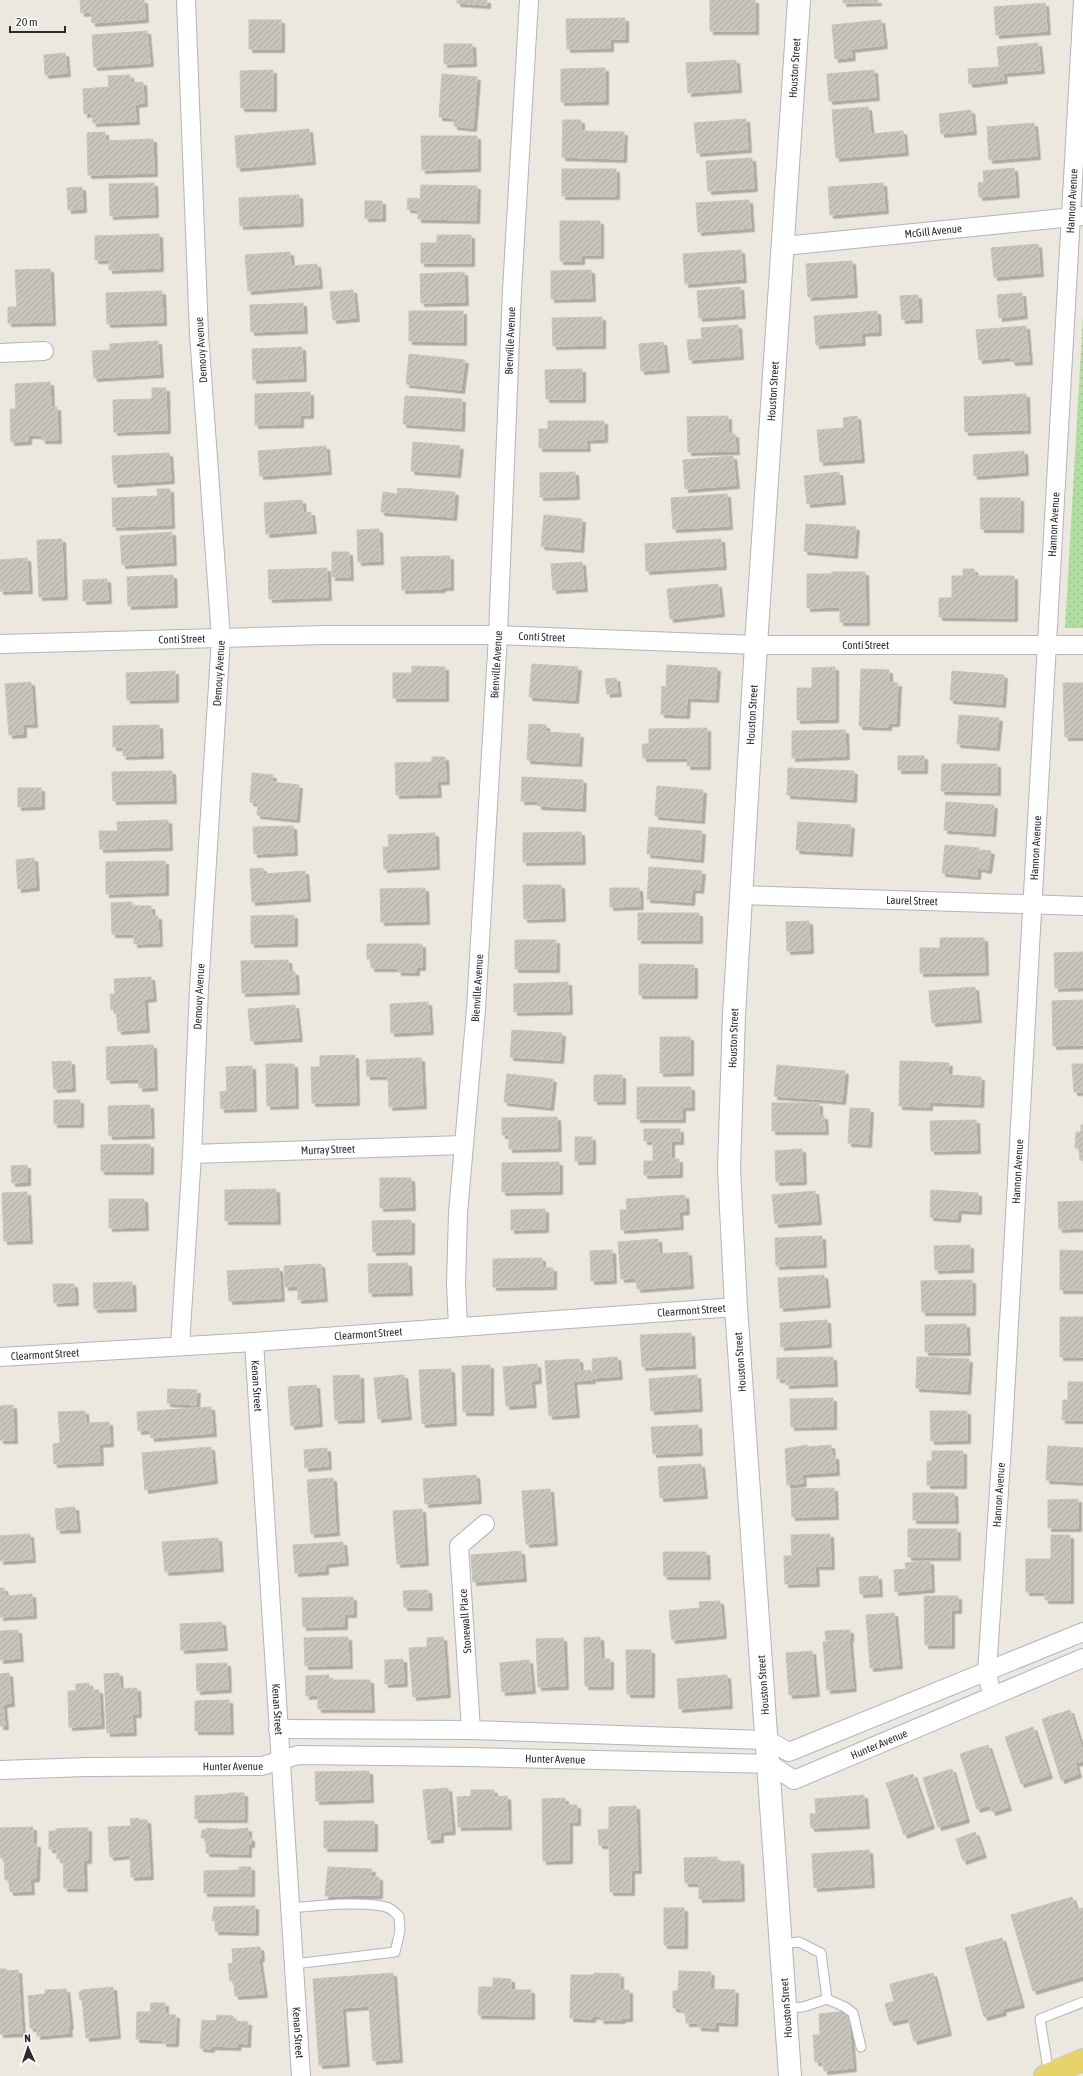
<svg xmlns="http://www.w3.org/2000/svg" width="1083" height="2076" font-family="'Asap Condensed',sans-serif">
<style>
.grass{fill:url(#grass-dots)}
.building{fill:url(#building-hatch);stroke:#c7c3b8;filter:url(#shadow)}
.lines{fill:none;stroke-linecap:round;stroke-linejoin:round}
.service-casing{stroke:#b2b4be;stroke-width:11}
.minor-casing{stroke:#b2b4be;stroke-width:20}
.tertiary-casing{stroke:#b2b4be;stroke-width:24}
.primary-casing{stroke:#c8c8c8;stroke-width:24}
.service{stroke:#fff;stroke-width:9}
.minor{stroke:#fff;stroke-width:18}
.tertiary{stroke:#fff;stroke-width:22}
.primary{stroke:#e6d36a;stroke-width:22}
.labels{text-anchor:middle;stroke-width:4;stroke-linejoin:round;paint-order:stroke}
.street-label{font-size:11px;fill:#2b2b2b;stroke:#fff}
</style>
<defs>
<pattern id="grass-dots" width="8" height="8" patternUnits="userSpaceOnUse"><rect width="8" height="8" fill="#b0dea0"/><path d="M2 2h.1M6 6h.1" fill="none" stroke="#98bf8a" stroke-width="1.8" stroke-linecap="round"/></pattern>
<pattern id="building-hatch" width="6" height="6" patternUnits="userSpaceOnUse"><rect width="6" height="6" fill="#c8c5bd"/><path d="M-1 1l2-2M0 6l6-6M5 7l2-2" fill="none" stroke="#aca9a3"/></pattern>
<filter id="shadow"><feDropShadow dx="3.5" dy="3.5" stdDeviation="0" flood-color="#0004"/></filter>
</defs>
<rect width="100%" height="100%" fill="#ece7df"/>
<path class="grass" d="M1083 316V628H1065Z"/>
<path class="building" d="M80 0H144L145 19 92 23 91 12 81 13Z
M457 0H487V5L457 3Z
M710 0H755V31H710Z
M843 0H878V2L843 3Z
M1045 3 1047 31 996 35 994 7Z
M625 18V39H610V48L567 49 566 19Z
M249 20H281V49H249Z
M881 20 884 45 851 49 852 57 835 59 832 25Z
M147 31 150 63 94 67 92 35Z
M1038 43 1041 70 1003 73 1004 80 969 84 968 69 999 67 997 47Z
M444 44H472L473 63 444 64Z
M65 53 67 73 45 75 44 55Z
M736 60 738 89 688 93 686 63Z
M605 68V101L561 102V69Z
M273 70V108H241L240 71Z
M874 70 876 97 829 101 827 74Z
M442 74 477 77 473 128 454 126V118L439 117Z
M130 75 131 83 143 82 144 103 135 104 136 121 93 123 92 113 84 114 83 89 109 87 108 76Z
M868 107 871 134 903 131 905 152 836 158 832 110Z
M971 110 973 131 941 134 939 114Z
M746 119 748 149 697 153 694 123Z
M563 120H581V131L624 132 623 159 562 157Z
M1034 123 1037 156 989 160 987 127Z
M309 129 312 161 237 168 235 136Z
M105 132V141L153 139 154 173 88 175 87 133Z
M421 136H477V168L422 170Z
M752 158 754 188 708 191 706 161Z
M1014 168 1016 194 979 197 978 183 984 182 983 171Z
M562 169H616V196H562Z
M154 183 155 214 110 216 109 184Z
M883 183 885 210 830 215 828 187Z
M421 185 477 186 476 220 418 219V210L407 209 408 198 420 199Z
M82 187 83 209 68 210 67 188Z
M299 195 300 223 240 226 239 198Z
M749 200 751 228 698 232 696 203Z
M365 201H382V218H365Z
M560 221H600V255H581V261H560Z
M159 234 160 268 109 270V260H95V236Z
M437 235H471V263H421V243H437Z
M1038 244 1040 273 994 277 991 248Z
M741 250 743 279 685 284 683 254Z
M290 252 291 266 317 264 319 285 248 291 245 255Z
M852 261 854 294 808 297 806 264Z
M50 269 52 322 8 323V307H17L15 270Z
M591 270 592 298 551 299V271Z
M464 272 465 302 421 303 420 274Z
M740 287 742 315 699 318 697 291Z
M353 290 356 318 333 320 330 292Z
M162 291 163 322 107 324 106 293Z
M1022 293 1024 315 999 318 997 295Z
M918 295 919 319 902 320 900 296Z
M303 303 304 330 251 332 250 305Z
M409 311H463V342L409 341Z
M877 311 878 332 861 333 862 342 816 345 814 316Z
M602 317V345L553 346 552 318Z
M738 325 740 356 689 360 687 340 702 339 701 328Z
M1026 326 1029 361 1012 362 1011 357 979 360 976 330Z
M158 341 160 374 94 378 92 351 110 350V344Z
M663 342 666 369 641 371 639 344Z
M302 347 303 378 253 380 252 349Z
M409 354 465 360 461 390 406 384Z
M582 369V399H546L545 370Z
M50 382 51 407H57L58 440H42V435H28V441L11 442 10 409H16L15 384Z
M152 388H166L167 430 114 432 113 400 152 399Z
M310 392V415H300V424L255 425V394Z
M1026 394 1027 430 965 432 964 397Z
M405 396 462 399 461 428 403 424Z
M728 416V434H735L736 451 688 452 687 417Z
M857 416 861 459 820 462 817 430 844 428 843 418Z
M548 421H604V439L586 440 587 448H539V429H548Z
M413 442 460 446 457 474 411 471Z
M326 446 328 471 260 476 258 451Z
M1024 451 1025 472 974 476 973 455Z
M169 453 171 480 114 484 112 456Z
M733 456 736 485 685 489 683 460Z
M575 472 576 496 540 497V473Z
M839 472 842 501 807 504 804 476Z
M398 488 455 492 453 517 381 512 383 492 397 494Z
M157 489H170L171 525 113 527 112 498 158 496Z
M727 494 729 526 673 529 671 498Z
M980 498H1020V529H981Z
M302 500 303 513 311 512 313 530 266 534 264 503Z
M544 515 582 519 580 549 541 546Z
M806 524 856 527 854 555 804 551Z
M379 529 380 561 358 562 357 530Z
M172 532 173 562 122 565 120 536Z
M62 539 64 596 39 597 37 540Z
M721 539 723 566 646 571 645 544Z
M332 552H349L350 577H332Z
M450 556V587H442V589L402 590 401 557Z
M27 558 29 590 0 591V560Z
M582 562 584 588 553 590 551 564Z
M327 568 328 597 269 599 268 570Z
M963 569H974L975 576H1014V618L939 617V598H952V576H963Z
M832 572H865L866 622H840V607L807 608V574H832Z
M173 575 174 604 128 606 127 577Z
M107 579 108 600 83 601V580Z
M718 584 721 613 670 619 667 589Z
M532 664 578 667 575 700 529 697Z
M667 665 717 668 715 699 687 698 686 715 661 714 662 686 666 687Z
M412 666 445 667V698H393V673H412Z
M835 667V719L797 720V688H812V668Z
M861 669 889 670V683H898L896 723H888V727L859 726Z
M175 671V699L127 700 126 673Z
M952 671 1004 675 1002 704 950 700Z
M616 678 618 693 607 694 605 679Z
M31 682 34 724H23V734L9 735 5 684Z
M1063 683H1083V737H1065Z
M959 715 999 718 996 747 957 744Z
M529 724 546 725V732L580 734 578 763 527 760Z
M159 725 160 755 123 756V747H113V726Z
M707 728V766H687L688 758H643L642 744H649V729Z
M845 730 846 756 792 758V731Z
M898 756H924V770H898Z
M432 757H445L446 781H437L438 794 396 795 395 763 432 762Z
M942 764H997V792L941 791Z
M788 768 854 771 853 799 787 795Z
M172 771 173 800 113 801 112 772Z
M252 773 273 775 272 782 299 785 296 819 257 815 258 803 250 802Z
M522 777 583 780 582 808 538 806V801H521Z
M657 786 703 790 701 820 655 816Z
M18 788H41V806L18 807Z
M946 802 994 805 992 833 944 830Z
M168 820 169 847 100 849 99 831H118L117 822Z
M798 822 851 825 849 853 796 850Z
M293 826 294 852 254 854 253 827Z
M649 827 702 831 700 859 647 854Z
M581 832 582 861 523 862V833Z
M435 833 436 866 384 869 383 847H389L388 835Z
M945 845 979 848 977 876 942 873Z
M981 850 991 851 988 870 978 868Z
M34 858 36 887 18 889 16 860Z
M165 861V892L106 894V862Z
M649 867 702 871 700 890 692 889 691 902 647 899Z
M263 868V874L305 871 307 898 252 902 250 869Z
M523 885H561L562 918 524 919Z
M425 888 426 921 381 922 380 889Z
M610 888H639L640 906 610 907Z
M132 902V906H151L152 916H158L159 943 134 944V934H112L111 903Z
M638 913H699V940H638Z
M294 915V943L251 944V916Z
M809 921 810 950 787 951 786 922Z
M940 938H984L985 972 920 973V948H940Z
M515 940H556V969H515Z
M367 944H422V967H416V972H398V968H371V959H367Z
M1083 952V987L1055 988 1054 953Z
M288 960 289 972H295L296 991 242 993 241 961Z
M639 964 694 965V995H639Z
M151 977 153 998 144 999 146 1029 118 1031 116 1009 111 1010 110 994H115L114 979Z
M568 982 569 1011 514 1012V984Z
M975 987 978 1019 932 1023 929 991Z
M1083 1000V1045L1053 1046 1052 1001Z
M428 1002 430 1031 391 1033 390 1004Z
M295 1005 299 1038 251 1041 248 1009Z
M512 1030 562 1033 560 1060 510 1057Z
M660 1037H690V1072L660 1073Z
M153 1045 154 1087 139 1088V1079L107 1080 106 1047Z
M355 1055 356 1102 312 1103 311 1067H320V1056Z
M421 1058 423 1105 389 1107 388 1076H367L366 1060Z
M71 1061 72 1088 54 1089 52 1062Z
M900 1061 949 1063 948 1075 981 1077 980 1104 929 1102V1107L899 1106Z
M266 1064H294L295 1105 267 1106Z
M1072 1064H1083V1092H1074Z
M777 1065 845 1071 842 1101 774 1096Z
M252 1066 253 1108 221 1109 220 1092 227 1091 226 1067Z
M507 1074 553 1079 550 1107 504 1102Z
M594 1075H622V1101H594Z
M637 1087H691V1107H682V1119H637Z
M54 1100H80V1124H54Z
M772 1103H819V1116H824L825 1131H772Z
M150 1105 151 1135 109 1136 108 1106Z
M850 1108 870 1109 868 1144 848 1143Z
M557 1117 558 1148 509 1149V1135H502V1118Z
M976 1120 977 1150 931 1151 930 1121Z
M1081 1125H1083V1161L1080 1160 1079 1148H1075L1076 1132H1081Z
M644 1129H680V1141H671V1159H679V1174L644 1175V1161H653V1141H644Z
M575 1137H592V1161H575Z
M150 1144V1171H101V1145Z
M802 1149 803 1181 776 1182 775 1151Z
M559 1162V1191L502 1192V1163Z
M27 1165V1182L12 1183 11 1166Z
M380 1178H411L412 1207 380 1208Z
M276 1189 277 1221H225V1190Z
M931 1190 978 1193V1211L958 1210 957 1219 930 1217Z
M815 1191 818 1221 775 1224 772 1195Z
M27 1192 29 1240 4 1241 2 1193Z
M685 1195 686 1211 679 1212 680 1226 621 1230 620 1210H627L626 1199Z
M109 1199H144L145 1227 109 1228Z
M1083 1201V1228L1059 1229 1058 1202Z
M545 1209V1229L511 1230V1210Z
M411 1220V1251L373 1252 372 1221Z
M822 1236 823 1264 776 1266 775 1238Z
M658 1239 659 1254 688 1252 690 1285 637 1289 636 1278 621 1279 618 1242Z
M970 1245V1269L935 1270 934 1246Z
M612 1250 613 1280 591 1281 590 1251Z
M1060 1250 1083 1251V1290H1060Z
M542 1258V1268H553V1286L493 1287V1259Z
M408 1263 409 1292 369 1293 368 1264Z
M321 1264 324 1298 298 1300V1286L285 1287 284 1266Z
M279 1268 281 1298 229 1301 227 1271Z
M824 1275 827 1304 780 1308 778 1278Z
M972 1280V1312H922L921 1281Z
M132 1282 133 1308 94 1309 93 1283Z
M53 1284H74L75 1302 54 1303Z
M1060 1317H1083V1357H1060Z
M827 1320 828 1344 781 1347 780 1323Z
M966 1324 967 1352H925V1325Z
M691 1333 692 1365 642 1367 640 1335Z
M617 1357 619 1376 593 1378 592 1359Z
M833 1357 834 1383 786 1385V1379H777V1358Z
M917 1357 969 1359 967 1391 916 1388Z
M579 1359 580 1371 591 1370 592 1380 573 1381 576 1414 549 1416 545 1361Z
M537 1364 538 1380 531 1381 533 1404 506 1406 503 1367Z
M490 1365V1412H463L462 1366Z
M451 1369 453 1422 422 1424 419 1370Z
M360 1375 361 1419 335 1420 333 1376Z
M404 1375 408 1416 378 1419 374 1378Z
M697 1375 699 1408 651 1411 649 1379Z
M1068 1382H1083V1420H1062L1063 1400H1068Z
M316 1385 319 1423 291 1426 288 1387Z
M168 1389 197 1390 196 1405 167 1403Z
M833 1398V1426L791 1427 790 1399Z
M13 1405 14 1440H0V1406Z
M211 1407 213 1433 151 1438 150 1430 138 1431 137 1412Z
M85 1411 86 1423 109 1422 110 1443 99 1444 100 1462 54 1464 53 1444 60 1443 58 1412Z
M930 1411H967V1440L931 1441Z
M698 1425 699 1452 653 1454 651 1427Z
M807 1445V1447L831 1445 832 1456H835L836 1472 802 1474 803 1483 787 1485 785 1449Z
M1048 1446 1083 1448V1482L1046 1480Z
M211 1447 214 1480 145 1490 142 1453Z
M327 1448 328 1466 305 1468 304 1450Z
M932 1451H963V1485H927V1461H932Z
M701 1464 704 1495 660 1498 658 1467Z
M476 1475 478 1500 425 1504 423 1479Z
M333 1478 336 1532 311 1534 307 1480Z
M834 1488 835 1516 792 1517 791 1489Z
M550 1489 554 1542 526 1544 522 1491Z
M913 1493H954L955 1520H913Z
M1078 1499V1528H1048V1500Z
M75 1507 77 1529 57 1530 55 1509Z
M422 1509 425 1562 397 1564 393 1511Z
M908 1529H957V1557H908Z
M30 1534 32 1559 0 1561V1536Z
M830 1534 831 1566H815L816 1583 785 1584 784 1556H792L791 1535Z
M1051 1535H1070V1600H1045V1592H1026V1559H1051Z
M218 1538 220 1568 165 1572 162 1542Z
M343 1542 345 1562 325 1564V1571L295 1573 293 1545Z
M521 1551 523 1578 473 1582 471 1555Z
M663 1552H706L707 1576H664Z
M930 1561 931 1589 895 1592 894 1570 906 1569 905 1563Z
M878 1576 879 1593 860 1594 859 1577Z
M0 1588H4L5 1596 32 1594 33 1615 0 1617Z
M428 1590 429 1607H404L403 1591Z
M924 1596H958V1610H951V1645H925Z
M353 1597V1614H344V1626L303 1627 302 1598Z
M720 1601 723 1635 672 1640 669 1611 700 1608 699 1602Z
M894 1613 899 1665 870 1668 866 1615Z
M222 1622 224 1647 181 1650 180 1624Z
M18 1630 20 1658 0 1660V1631Z
M850 1630V1639L826 1640 825 1631Z
M348 1637 349 1665 305 1666 304 1638Z
M443 1637 447 1694 413 1697 409 1648 427 1647V1638Z
M600 1637 601 1659H610V1686H585L584 1638Z
M563 1638 565 1686 538 1687 536 1639Z
M849 1640 853 1688 827 1690 823 1642Z
M626 1650H651V1694H627Z
M812 1651 816 1693 789 1695 786 1653Z
M403 1659 404 1683 385 1684V1660Z
M529 1660 532 1690 502 1692 500 1663Z
M227 1663 228 1689 197 1691 196 1664Z
M9 1673 11 1703 3 1704 5 1726H0V1674Z
M119 1673 120 1689 137 1688 138 1714H132L133 1732 107 1733 104 1674Z
M329 1675V1680H370L371 1709H318V1695L306 1696V1676Z
M727 1675 729 1705 679 1709 677 1679Z
M89 1683 90 1690H99L101 1725 69 1727 68 1691H76V1684Z
M229 1700 230 1731H195V1701Z
M1070 1710 1083 1752V1761L1075 1763 1078 1774 1061 1780 1042 1719Z
M1033 1727 1049 1775 1021 1784 1005 1737Z
M988 1745 1008 1807 992 1812 990 1805 977 1809 960 1754Z
M952 1769 966 1819 938 1827 923 1778Z
M369 1771 370 1799 316 1801 315 1772Z
M913 1774 931 1825 904 1835 886 1783Z
M448 1788 452 1831 440 1832V1839L428 1840 423 1790Z
M471 1790H494V1797L507 1796 508 1826 458 1827 457 1797 471 1796Z
M229 1793H244V1819H195V1796L229 1794Z
M864 1795 866 1825 811 1828 810 1814H816L815 1799Z
M565 1798V1805H577V1822H569V1860L543 1861 542 1799Z
M636 1806 638 1870H631V1892H610L609 1845H599L598 1830 609 1829V1807Z
M139 1818V1820H147L150 1876 131 1877 130 1855 110 1857 108 1827 131 1826 130 1819Z
M324 1821H374V1848H324Z
M33 1827V1844H37L36 1878 30 1879 31 1891 10 1892 9 1880H5L4 1858H0V1828Z
M72 1828H88V1860H83L84 1888H64L63 1859H57V1849H49V1831H56V1829Z
M206 1828 229 1830 248 1828V1837L251 1838V1844H248V1854L206 1853V1838H201L202 1830H206Z
M975 1832 983 1854 963 1861 956 1839Z
M869 1850 871 1884 814 1888 812 1854Z
M717 1857V1862L740 1861 741 1898 699 1899V1883H685L684 1858Z
M239 1867H251V1893H204V1871L239 1870Z
M328 1867 372 1869 371 1877H379V1895L325 1896Z
M1072 1897 1076 1910 1083 1908V1976L1033 1991 1011 1915Z
M255 1906V1932L215 1931V1920L212 1921 214 1907Z
M664 1908H684V1945H664Z
M1002 1938 1021 2004 1002 2009 1003 2012 984 2017 965 1948Z
M260 1947 261 1958H259V1962L264 1994 235 1996 234 1981H230L228 1964 233 1963 232 1949Z
M0 1969H6V1971L18 1970 22 2033 0 2034Z
M679 1971 711 1972 710 1989 735 1990 734 2023 715 2022V2028L698 2027V2023H686V2013H682V2009L673 2008V1991H678Z
M393 1973 399 2059 373 2061 369 2006 342 2008 346 2063 319 2065 313 1979Z
M594 1973 620 1974V1990H629V2018H622V2020H600L601 2016H592V2019L570 2018 571 1975H594Z
M933 1973 948 2032 914 2041 908 2018 890 2022 885 2004 894 2001 890 1984Z
M493 1978 511 1979V1990H531V2016L478 2015 479 1987H493Z
M113 1987 117 2035 86 2038 82 2000H80L79 1992 82 1990Z
M66 1989 70 2026H68L69 2033 37 2036V2028H30L28 1996 45 1994V1990Z
M151 2003H165V2014L176 2015 175 2043H163V2040L136 2039 137 2012H150Z
M848 2011 853 2068 824 2071 823 2062H815L813 2035H820L819 2014Z
M217 2015 233 2016V2021L248 2022 247 2044 238 2043 237 2047 211 2046V2049L200 2048 202 2020 216 2021Z"/>
<g class="lines">
<defs>
<path id="service" d="M290 1908C314 1906 368 1900 389 1908 393 1910 396 1914 399 1916L400 1931 395 1952 294 1964
M782 1944 799 1942 821 1953 827 1999 803 2007 786 2008
M827 1999 845 2007 853 2013 861 2047
M1049 2075 1040 2019 1083 2002"/>
<g id="minor">
<path id="s1" d="M784 246 1083 216"/>
<path d="M0 353 44 351"/>
<path id="s2" d="M0 644 325 635H498L756 645H1083"/>
<path id="s3" d="M741 895 1083 906"/>
<path id="s4" d="M192 1154 463 1145"/>
<path id="s5" d="M458 1327 456 1284 458 1213 476 1009 498 635 512 290 529 0"/>
<path id="s6" d="M254 1342 301 2076"/>
<path id="s7" d="M180 1346 192 1154 199 989 221 638 199 334 186 0"/>
<path id="s8" d="M0 1357 254 1342 736 1307"/>
<path id="s9" d="M992 1696 987 1672 1003 1430 1083 0"/>
<path d="M278 1729 471 1730 767 1740 789 1752 1083 1632"/>
<path d="M471 1730 459 1546 485 1524"/>
<path id="s10" d="M0 1770 87 1767 262 1766 298 1755 470 1757 770 1764 794 1780 1083 1658"/>
</g>
<g id="tertiary">
<path id="s11" d="M790 2076 736 1307 729 1169 734 1015 756 645 799 0"/>
</g>
<path id="primary" d="M1045 2076 1083 2060"/>
</defs>
<use href="#service" class="service-casing"/>
<use href="#minor" class="minor-casing"/>
<use href="#tertiary" class="tertiary-casing"/>
<use href="#primary" class="primary-casing"/>
<use href="#service" class="service"/>
<use href="#minor" class="minor"/>
<use href="#tertiary" class="tertiary"/>
<use href="#primary" class="primary"/>
</g>
<g class="labels">
<g class="street-label">
<text dy="4" stroke="none"><textPath href="#s11" startOffset="2012">Houston Street</textPath></text>
<text dy="4" stroke="none"><textPath href="#s9" startOffset="1498">Hannon Avenue</textPath></text>
<text dy="4" stroke="none"><textPath href="#s1" startOffset="150">McGill Avenue</textPath></text>
<text dy="4" stroke="none"><textPath href="#s5" startOffset="988">Bienville Avenue</textPath></text>
<text transform="translate(201 350) rotate(-94)" y="4">Demouy Avenue</text>
<text dy="4" stroke="none"><textPath href="#s11" startOffset="1688">Houston Street</textPath></text>
<text dy="4" stroke="none"><textPath href="#s9" startOffset="1174">Hannon Avenue</textPath></text>
<text dy="4" stroke="none"><textPath href="#s2" startOffset="542">Conti Street</textPath></text>
<text dy="4" stroke="none"><textPath href="#s2" startOffset="182">Conti Street</textPath></text>
<text dy="4" stroke="none"><textPath href="#s2" startOffset="866">Conti Street</textPath></text>
<text dy="4" stroke="none"><textPath href="#s5" startOffset="664">Bienville Avenue</textPath></text>
<text dy="4" stroke="none"><textPath href="#s7" startOffset="674">Demouy Avenue</textPath></text>
<text dy="4" stroke="none"><textPath href="#s11" startOffset="1364">Houston Street</textPath></text>
<text dy="4" stroke="none"><textPath href="#s9" startOffset="850">Hannon Avenue</textPath></text>
<text dy="4" stroke="none"><textPath href="#s3" startOffset="171">Laurel Street</textPath></text>
<text dy="4" stroke="none"><textPath href="#s5" startOffset="340">Bienville Avenue</textPath></text>
<text dy="4" stroke="none"><textPath href="#s7" startOffset="350">Demouy Avenue</textPath></text>
<text dy="4" stroke="none"><textPath href="#s11" startOffset="1040">Houston Street</textPath></text>
<text dy="4" stroke="none"><textPath href="#s4" startOffset="136">Murray Street</textPath></text>
<text dy="4" stroke="none"><textPath href="#s9" startOffset="526">Hannon Avenue</textPath></text>
<text dy="4" stroke="none"><textPath href="#s8" startOffset="693">Clearmont Street</textPath></text>
<text dy="4" stroke="none"><textPath href="#s8" startOffset="369">Clearmont Street</textPath></text>
<text dy="4" stroke="none"><textPath href="#s8" startOffset="45">Clearmont Street</textPath></text>
<text transform="translate(740 1362) rotate(-94)" y="4">Houston Street</text>
<text dy="4" stroke="none"><textPath href="#s6" startOffset="44">Kenan Street</textPath></text>
<text dy="4" stroke="none"><textPath href="#s9" startOffset="202">Hannon Avenue</textPath></text>
<text transform="translate(465 1621) rotate(-94)" y="4">Stonewall Place</text>
<text transform="translate(763 1685) rotate(-94)" y="4">Houston Street</text>
<text dy="4" stroke="none"><textPath href="#s6" startOffset="368">Kenan Street</textPath></text>
<text dy="4" stroke="none"><textPath href="#s10" startOffset="893">Hunter Avenue</textPath></text>
<text dy="4" stroke="none"><textPath href="#s10" startOffset="557">Hunter Avenue</textPath></text>
<text dy="4" stroke="none"><textPath href="#s10" startOffset="233">Hunter Avenue</textPath></text>
<text transform="translate(786 2008) rotate(-94)" y="4">Houston Street</text>
<text dy="4" stroke="none"><textPath href="#s6" startOffset="692">Kenan Street</textPath></text>
</g>
</g>
<g transform="translate(28 2048) rotate(357)" stroke="#ffffff" stroke-width="3" paint-order="stroke">
<path d="M0-3L7 15L0 10L-7 15Z" fill="#2b2b2b"/>
<text y="-6" font-size="11" font-weight="bold" text-anchor="middle" fill="#2b2b2b">N</text>
</g>
<path d="M10 26v6h55v-6" fill="none" stroke="#2b2b2b" stroke-width="2"/>
<text x="16" y="26" font-size="12" fill="#2b2b2b" stroke="#ffffff" stroke-width="3" paint-order="stroke">20 m</text>
</svg>
